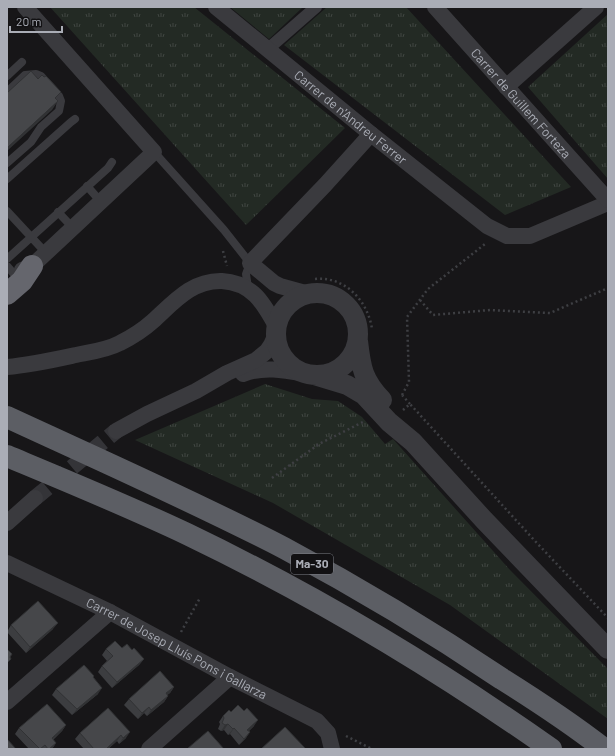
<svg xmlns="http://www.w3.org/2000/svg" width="615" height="756" font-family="Barlow,sans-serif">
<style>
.grass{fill:url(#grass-tufts)}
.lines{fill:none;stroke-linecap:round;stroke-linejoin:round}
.minor-tunnel{stroke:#343438;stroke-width:16;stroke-dasharray:16 8;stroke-linecap:butt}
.path{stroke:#3e3f43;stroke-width:2.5;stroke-dasharray:2 3;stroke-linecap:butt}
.service{stroke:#3a3a3e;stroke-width:8}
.pedestrian{stroke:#3a3a3e;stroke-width:12}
.minor{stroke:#3a3a3e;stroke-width:16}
.tertiary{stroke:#3a3a3e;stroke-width:20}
.trunk{stroke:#5c5e64;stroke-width:22}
.motorway{stroke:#65666d;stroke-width:22}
.wall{fill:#3c3d40}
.shaded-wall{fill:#313234}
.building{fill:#46474a;stroke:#313234}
.labels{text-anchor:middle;stroke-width:3.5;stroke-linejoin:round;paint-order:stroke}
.shield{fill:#121113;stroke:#7c7e85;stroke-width:1}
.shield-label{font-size:12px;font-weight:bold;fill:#aaadb6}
.street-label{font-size:13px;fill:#aaadb6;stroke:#121113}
</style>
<defs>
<pattern id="grass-tufts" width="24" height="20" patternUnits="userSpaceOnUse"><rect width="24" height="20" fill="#232a24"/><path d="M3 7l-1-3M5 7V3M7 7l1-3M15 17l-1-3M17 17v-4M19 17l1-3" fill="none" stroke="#404642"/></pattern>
</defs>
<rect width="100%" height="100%" fill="#171618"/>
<path class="grass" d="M50 7H194L345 128 246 225Z
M230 7H303L269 39Z
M327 7H406L571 187 505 215 284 45Z
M608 14V179L528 87Z
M265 384 312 399 338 401 362 417 385 444 393 439 511 571 608 669V719L450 605 273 503 135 440Z"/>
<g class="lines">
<path class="minor-tunnel" d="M35 498 116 431"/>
<path class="path" d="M223 251 227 266
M315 279C345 276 368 301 372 329
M420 300 433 315 490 310 550 313 608 288
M402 395 409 382 407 317 428 289 485 244
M402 395 410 404
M403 410 410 404 535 541 608 618
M272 478 319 444 363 422
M181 632 200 598
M346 736 372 749"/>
<path class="service" d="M7 76 22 62
M7 92 25 75 36 74 41 76 59 96 61 101 59 111 41 127 31 142 7 163
M154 152 224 230 250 263 246 274 248 288
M7 179 71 122 75 119
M87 186 101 202
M7 211 46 253
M58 212 73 228
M7 259 108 168 112 162
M7 266 14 274"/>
<path class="pedestrian" d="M268 49 316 7"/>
<g class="minor">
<path id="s1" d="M216 7 371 134 487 226 507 236H530L608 203"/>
<path id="s2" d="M435 7 608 200"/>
<path d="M506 87 596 7"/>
<path d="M22 270 32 266 154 152 25 7"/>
<path d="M309 294 280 286 274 283 250 263 325 185 371 134"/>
<path d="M7 367C31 365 53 360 76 355 91 352 107 350 120 343 132 337 143 330 153 321 174 302 192 280 222 281 252 283 263 302 276 326"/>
<path d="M243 374C264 366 284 370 306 374"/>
<path d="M116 431 147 414 196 391 227 373 256 360 267 351 271 345 276 334"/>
<path d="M7 523 35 498"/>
<path id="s3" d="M7 563 110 612 230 677 317 721 328 733 332 749"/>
<path d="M7 702 110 612"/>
<path d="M149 749 230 677"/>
</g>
<path class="tertiary" d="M276 334a41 41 0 1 1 82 0a41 41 0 1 1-82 0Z
M358 341C361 368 363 380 382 400
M314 375 347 385 364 395 389 422 413 442 484 520 608 649"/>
<path class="trunk" d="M7 417C100 460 193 501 284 548 359 588 432 632 502 679 537 701 572 724 604 749
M7 456C67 481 128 506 187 534 314 595 436 668 551 749"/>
<path class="motorway" d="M7 294 22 281 32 266"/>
</g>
<path class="wall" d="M11 625 53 629 26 653 7 632Z
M122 648 132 650 144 659 139 665 112 688 98 672 102 666 107 661 102 655 106 649Z
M93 678 98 694 72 715 52 695 56 689Z
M174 687 170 693 167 695 168 696 164 702 147 716 144 713 138 719 124 705 129 699Z
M108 708 126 738 119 744 117 741 108 749H84L75 739 80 733Z
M231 712 254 726 249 731 246 738 239 745 230 734 228 735 224 730 221 731 218 729 220 724 219 722 223 716Z
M66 725 62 731 53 740 56 743 52 749H29L15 734 19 728Z"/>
<path class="shaded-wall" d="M58 101 52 110 7 151V149L8 147Z
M58 623 53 629 26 653 30 647Z
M144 659 139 665 112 688 117 682Z
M174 687 170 693 162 699 166 693Z
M102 688 98 694 72 715 77 709Z
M168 696 164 702 147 716 151 710Z
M149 707 144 713 138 719 142 713Z
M258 720 254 726 243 736 247 730Z
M228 724 224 730 221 731 225 725Z
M66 725 62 731 47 744 52 738Z
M234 728 230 734 228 735 233 729Z
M130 732 126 738 119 744 123 738Z
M250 732 246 738 239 745 244 739Z
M121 735 117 741 108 749 107 748Z
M56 743 52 749H49Z"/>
<path class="building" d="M31 71 38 79 42 75 44 77 46 76 61 92 55 98 58 101 8 147 7 146V93Z
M38 601 58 623 30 647 11 625Z
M115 641 122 648 127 644 132 650 134 648 144 659 117 682 102 666 113 656 106 649Z
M7 649 12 654 10 657 11 659 7 663Z
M84 665 94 676 93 677 102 688 77 709 56 689Z
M160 671 174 687 166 693 168 696 151 710 149 707 142 713 129 699Z
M47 704 66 725 52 738 56 743 49 749H48L45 745 40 749 19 728Z
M238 705 244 711 247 708 258 720 247 730 250 732 244 739 234 728 233 729 228 724 225 725 222 723 224 718 223 716 229 710 231 712Z
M108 708 130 732 123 738 121 735 107 748 108 749H94L80 733Z
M285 727 305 748 304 749H261Z
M208 731 224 749H187Z
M7 739 16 749H7Z"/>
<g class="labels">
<rect class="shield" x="291" y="554" width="42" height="20" rx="3"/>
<g class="shield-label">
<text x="312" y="568">Ma-30</text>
</g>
<g class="street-label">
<text dy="5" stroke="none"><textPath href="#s2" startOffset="129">Carrer de Guillem Forteza</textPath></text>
<text dy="5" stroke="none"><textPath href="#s1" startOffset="174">Carrer de n'Andreu Ferrer</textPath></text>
<text dy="5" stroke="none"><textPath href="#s3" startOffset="190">Carrer de Josep Lluís Pons i Gallarza</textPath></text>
</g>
</g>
<rect width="615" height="756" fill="none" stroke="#aaadb6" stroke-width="16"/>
<path d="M10 26v6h52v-6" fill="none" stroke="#aaadb6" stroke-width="2"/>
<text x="16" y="26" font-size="12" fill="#aaadb6" stroke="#121113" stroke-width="3" paint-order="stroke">20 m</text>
</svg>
